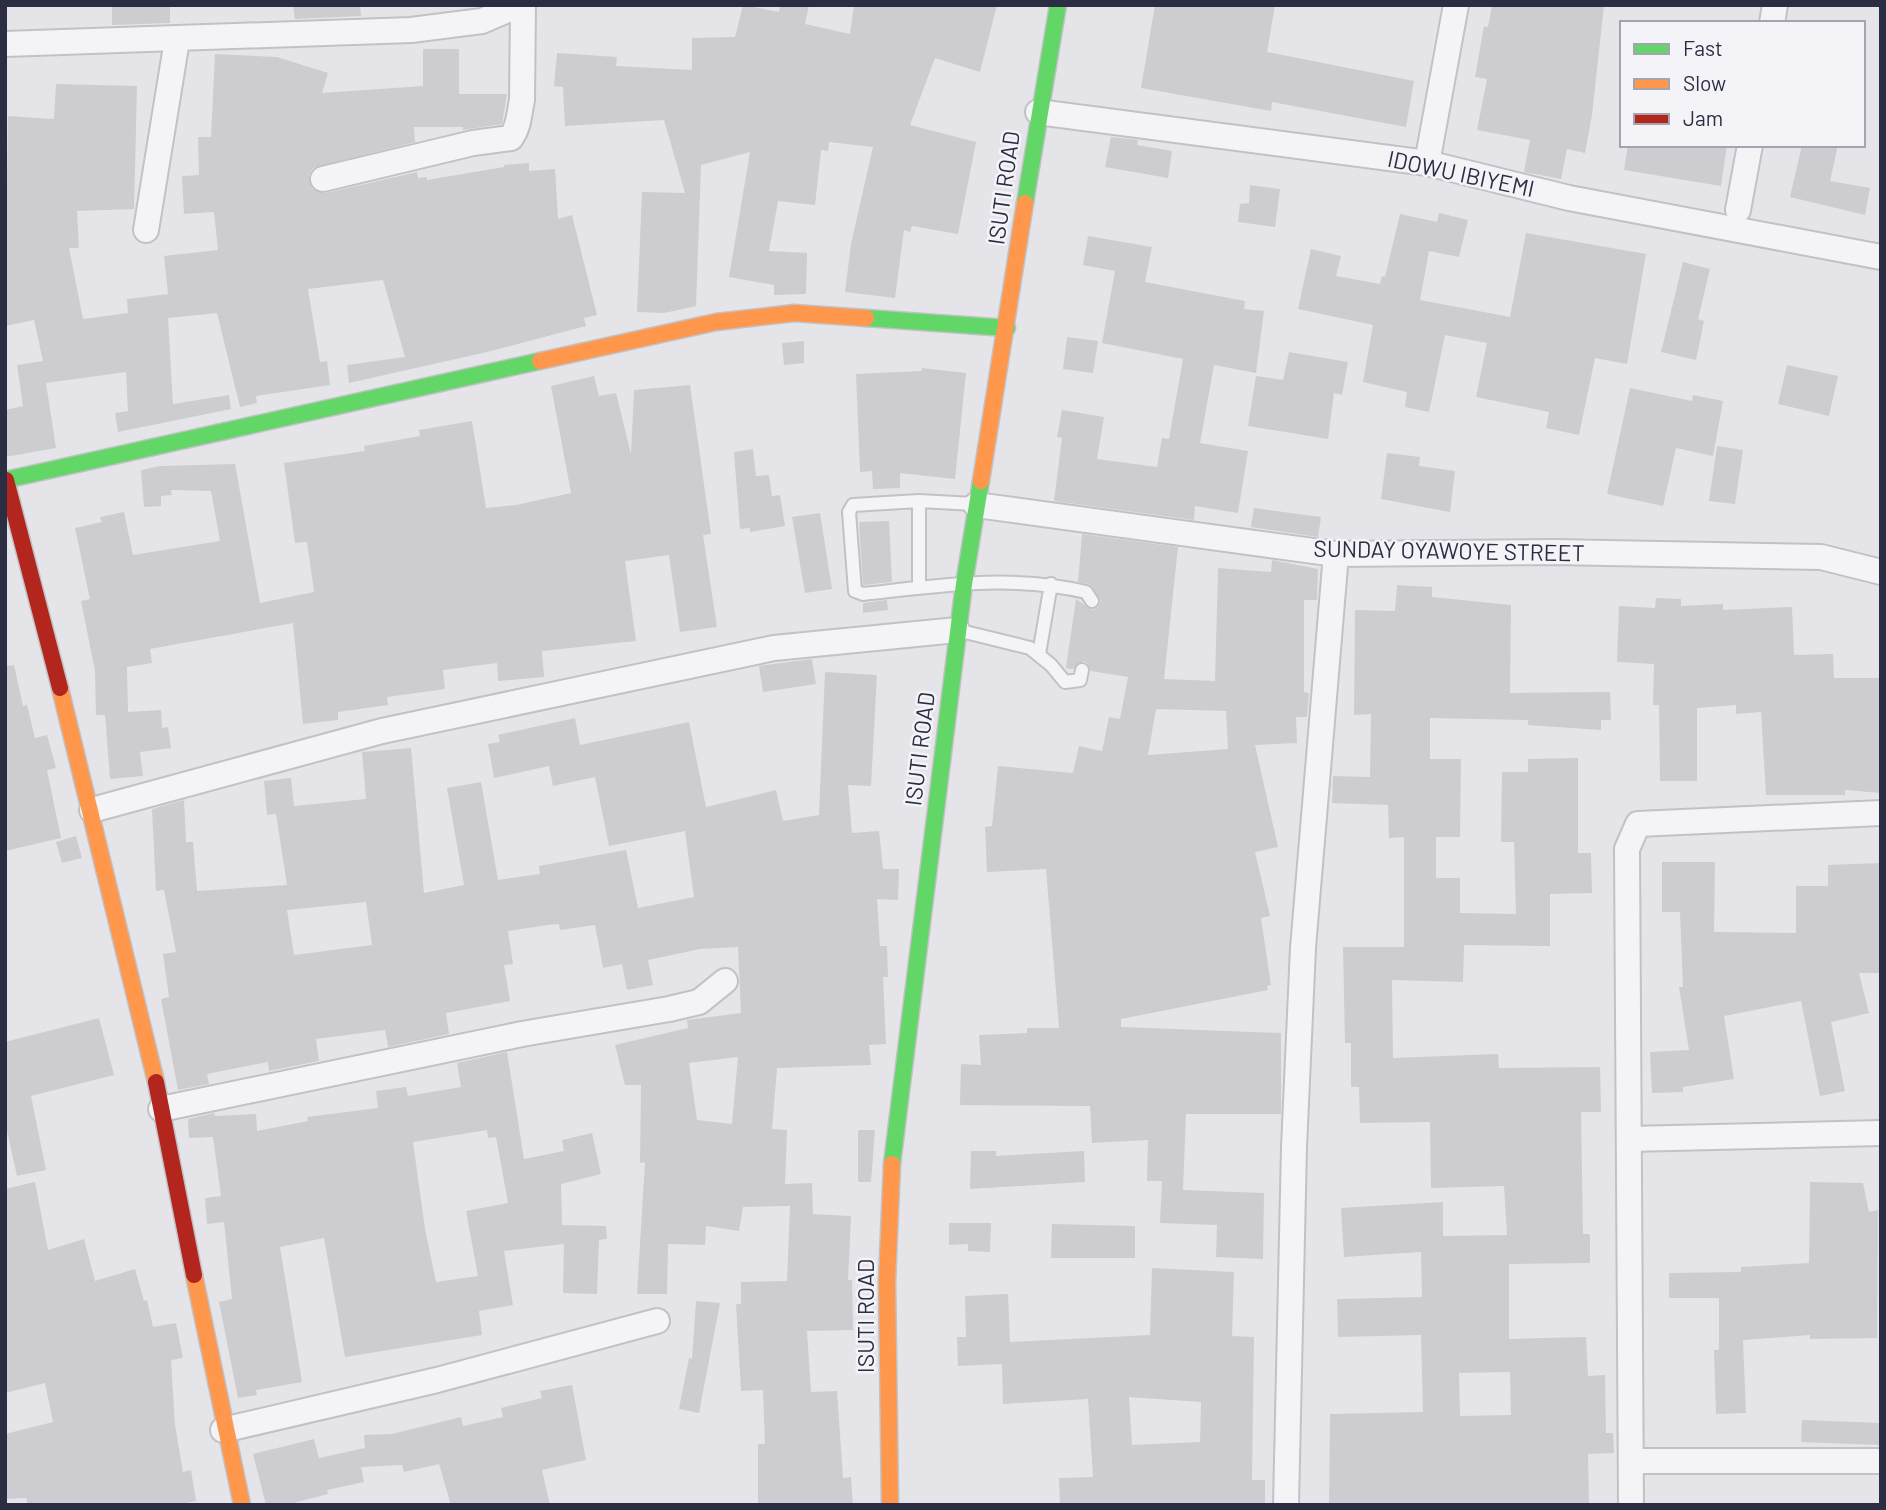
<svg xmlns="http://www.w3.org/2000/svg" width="1886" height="1510" font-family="Barlow,sans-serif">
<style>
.building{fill:#ccccd1;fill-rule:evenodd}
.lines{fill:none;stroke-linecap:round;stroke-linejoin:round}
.lane-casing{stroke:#c2c2c6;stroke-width:16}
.street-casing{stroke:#c2c2c6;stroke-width:28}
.fast-casing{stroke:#c2c2c6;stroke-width:19}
.slow-casing{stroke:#c2c2c6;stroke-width:19}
.jam-casing{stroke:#c2c2c6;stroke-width:19}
.lane{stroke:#f4f4f6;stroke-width:12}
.street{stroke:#f4f4f6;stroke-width:24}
.fast{stroke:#63d668;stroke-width:16}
.slow{stroke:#ff974d;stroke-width:16}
.jam{stroke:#b3261e;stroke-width:16}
.labels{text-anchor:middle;stroke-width:5;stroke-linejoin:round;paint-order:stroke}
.street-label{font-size:23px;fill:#2b2d42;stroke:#f3f3f8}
</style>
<rect width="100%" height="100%" fill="#e5e5e9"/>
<path class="building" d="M293 5H360L361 16 295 19Z
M743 5 779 12 780 5H809L805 24 850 34 854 5H997L980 72 935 58 910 125 976 142 958 234 912 226 910 232 904 230 895 298 845 292 851 244 873 147 829 142 828 151 821 150 815 205 778 201 769 251 807 253 806 294 774 295V285L729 277 750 152 701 165 696 306 664 313 637 312 642 192 685 193 664 120 565 126 563 87 554 86 557 53 617 57 616 66 692 70V38L735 37Z
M1155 5H1275L1267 52 1414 81 1406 127 1272 102 1271 111 1141 88Z
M1492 5H1604L1592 115 1585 153 1567 149 1561 179 1524 172 1530 140 1477 130 1487 79 1475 77 1484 26 1488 27Z
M112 6H170V23L112 25Z
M423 49H459V94H507L502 124 463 130V127H414L415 142 313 168 309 175 312 189 326 193 417 172 418 178 427 177V180L504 167V165L529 163V171L555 169 558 219 572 215 597 315 584 318 586 326 487 352 349 383 347 365 405 357 383 280 308 289 320 362 327 361 330 385 256 396 257 403 240 407 217 313 168 318 173 404 229 395 231 409 118 432 115 413 128 411 126 372 46 383 56 448 5 457V410L23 406 17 365 43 361 34 320 5 326 8 116 54 119 56 84 137 86 134 209 77 211 79 248H69L83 319 128 313 127 299 168 294 164 256 218 250 214 212 184 214 182 176 199 175 198 137H211L215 54 277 57 328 73 322 93 423 86Z
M1111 137 1138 140 1137 145 1172 151 1168 178 1105 167Z
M1628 145H1727L1721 186 1624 170Z
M1802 145H1838L1830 181 1870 188 1865 215 1790 197Z
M1250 185 1280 189 1275 227 1238 222 1240 204 1249 203Z
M1439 213 1468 220 1459 257 1429 251 1420 300 1510 317 1526 233 1646 254 1627 364 1595 358 1579 435 1546 428 1549 412 1476 397 1487 343 1445 335 1429 412 1405 407 1407 392 1363 382 1373 325 1298 309 1311 249 1341 256 1336 276 1380 284 1382 276 1385 277 1400 214 1437 222Z
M1088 236 1152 247 1145 282 1245 301 1244 309 1264 311 1256 373 1214 365 1200 443 1248 451 1238 513 1195 506 1194 520 1054 501 1062 438 1057 437 1062 410 1104 417 1097 459 1157 467 1162 438 1169 439 1183 359 1102 343 1115 271 1083 265Z
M1683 262 1710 269 1698 319 1704 321 1696 360 1661 352Z
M1067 337 1098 341 1093 373 1063 369Z
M804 341V363L784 365 782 343Z
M1289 352 1348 362 1342 395 1334 393 1328 439 1248 426 1256 376 1283 380Z
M1787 365 1838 376 1829 416 1778 404Z
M922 368 966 373 955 479 900 473V488L873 489 872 471 860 472 856 374 921 371Z
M594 376 599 396 616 393 631 454 634 390 690 385 711 534 703 535 717 627 680 632 669 555 625 561 636 641 542 651 544 677 498 681 497 663 443 670 445 689 387 697 388 705 338 712V720L303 724 293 623 150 649 152 663 127 667 128 712 161 710 162 728 168 727 171 748 140 752 143 776 110 779 105 715H96L95 671 81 601 90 599 75 528 102 522 100 517 124 512 133 555 220 541 211 491 171 490 172 495 161 496V506L144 507 141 470 160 466 235 464 260 603 299 595 314 592 307 542 295 543 284 463 365 451 364 446 420 436 419 430 472 421 486 508 516 505 571 493 551 386Z
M1630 388 1692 401 1693 395 1723 401 1713 456 1676 448 1663 506 1607 494Z
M1717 446 1743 450 1735 504 1709 501Z
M753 449 756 476 769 475 772 496 780 495 785 526 750 532V528L740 529 734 452Z
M1387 453 1420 457 1419 466 1455 471 1450 512 1381 499Z
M1254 508 1321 517 1318 537 1251 527Z
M820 513 832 589 805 593 792 517Z
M889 521 892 582 863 585 859 522Z
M1082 534 1178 547 1164 679 1215 681 1218 568 1271 572 1272 560 1318 569 1317 600H1304V692L1309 693 1307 717H1296L1297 743 1255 745 1278 847 1255 852 1270 916 1261 918 1271 985 1267 986 1268 990 1121 1019V1027L1281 1033V1114H1186L1183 1190 1264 1193 1263 1259 1216 1257 1217 1225 1160 1223 1162 1181H1147L1148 1140 1092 1143 1090 1106 960 1105 961 1064 981 1065 979 1035 1027 1033V1028H1059L1046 869 987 872 985 827 992 826 998 766 1073 773 1079 746 1102 751 1109 717 1120 719 1128 677 1091 671 1088 664 1083 661 1073 669 1066 668 1076 599 1092 610 1097 608 1101 601 1091 585 1078 582ZM1156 709 1226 711 1228 749 1148 755Z
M1397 585 1432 587V597L1511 605 1510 693 1610 692 1611 720H1601V730L1528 725V720L1430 718V759H1461L1460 837H1436V878H1460V913L1516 914 1514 842H1501L1502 772H1528V759L1578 758V853H1591L1592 893 1550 894V946L1464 945 1463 982 1392 980 1393 1058 1498 1054 1499 1068 1600 1067 1601 1112H1581L1583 1234H1590V1263L1509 1264V1339L1586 1337 1588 1376 1605 1375 1606 1433H1613L1614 1453 1588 1454 1589 1505H1329L1330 1414 1423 1412 1421 1335 1338 1337 1337 1299 1422 1297 1421 1252 1344 1257 1341 1208 1443 1202V1236L1507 1235 1504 1186 1431 1188 1430 1122 1360 1123 1359 1087H1351V1043H1345L1343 947H1404V837L1389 838 1388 805 1332 803 1333 776 1370 777 1371 714 1354 715 1355 610 1395 611ZM1510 1372 1511 1415 1460 1416 1459 1373Z
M1656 598 1681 599V606L1723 604V610L1792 607 1794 655 1833 654 1834 678H1881V793L1845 790V795H1766L1761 712 1736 714V705L1697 708V781H1660L1659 705H1653L1654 664 1617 662 1619 606 1655 608Z
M887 600 888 610 863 613V603Z
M812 659 816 684 763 692 759 666Z
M14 665 23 706 27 705 35 738 47 735 56 768 47 770 61 838 5 851V666Z
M825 672 877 675 871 786 848 785 852 833 879 831 883 869H899L898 900 877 899 880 946H887L888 977H883L886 1044 869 1045 871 1065 777 1068 772 1129 787 1130 785 1184 812 1183 813 1214 851 1216 848 1280H852L853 1330 807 1331 811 1392 837 1391 843 1478 851 1477 853 1505H758V1444H765L763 1390 741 1391 736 1304H741V1282L787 1281 790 1206 743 1207 739 1231 706 1226 705 1245 668 1244 667 1294H637L645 1162 640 1163 641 1085H625L615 1045 688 1028 687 1020 741 1013 738 947 700 949 648 960 653 985 627 990 622 964 603 968 595 925 560 930 559 924 548 925 508 931 513 964 504 965 510 1001 446 1013 449 1034 388 1047 385 1030 316 1039 319 1061 269 1071 268 1062 207 1074 209 1084 178 1090 161 999 169 997 163 954 176 952 164 890 156 891 152 809 184 800 186 842H193L197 891 287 885 276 814 267 815 264 781 291 778 294 806 366 799 362 752 411 748 424 893 464 885 447 788 481 782 498 880 540 874 539 866 626 850 638 908 694 897 685 831 609 846 595 777 553 786 549 766 494 778 488 744 500 742 498 735 575 718 580 745 689 722 706 807 776 790 783 821 819 815ZM366 902 372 945 294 955 287 910ZM738 1057 732 1124 697 1120 689 1063Z
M76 836 82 858 62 863 56 842Z
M1662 862H1715L1714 932 1796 933V886H1828V865L1881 863V973H1859L1869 1013 1831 1022 1845 1091 1820 1096 1801 1001 1724 1016 1734 1079 1683 1087V1092L1652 1093 1650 1052 1689 1050 1679 987H1683L1680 912H1662Z
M99 1018 114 1075 31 1096 46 1170 17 1176 5 1122V1042Z
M507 1052 524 1159 564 1151 562 1140 592 1133 601 1174 561 1184 562 1225 606 1226 607 1239 599 1240 597 1294 563 1293 564 1244 504 1251 513 1305 479 1311 482 1335 345 1357 324 1238 280 1247 302 1382 256 1390 257 1395 238 1398 219 1302 232 1299 224 1222 207 1224 205 1198 221 1196 213 1137 189 1138 188 1119 214 1113 215 1116 256 1114 257 1131 308 1121 307 1117 378 1108 376 1091 406 1087 408 1096 461 1087 457 1063ZM487 1130 488 1138 496 1137 508 1203 466 1211 478 1276 436 1282 425 1229 413 1142Z
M858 1130H875L871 1182H858Z
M971 1151H996V1156L1084 1151 1085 1182 970 1189Z
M35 1182 48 1250 84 1239 95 1281 135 1269 144 1301 147 1300 153 1327 176 1323 183 1358 171 1360 175 1425 183 1472 191 1470 196 1501 176 1505H28L26 1498 5 1499V1434L53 1422 45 1383 5 1393V1189Z
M1810 1182 1863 1183 1869 1212 1878 1210 1877 1338 1810 1339V1335L1743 1340 1746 1413 1716 1414 1714 1350H1719V1298H1669V1273L1741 1272V1267L1809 1263Z
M949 1223H991L990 1252 968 1251V1244L949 1245Z
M1052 1224 1135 1226V1258H1051Z
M1152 1268 1234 1272 1232 1336 1254 1337 1252 1480H1265V1505H1060L1059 1478 1093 1477 1088 1399 1003 1404 1002 1364 958 1366 957 1337H966L965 1296 1008 1294 1010 1342 1150 1335ZM1129 1397 1201 1402 1200 1442 1132 1445Z
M696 1301 720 1303 699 1413 679 1409 689 1358 692 1359Z
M572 1385 586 1460 542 1470 550 1505H451L439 1464 404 1472 402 1465 361 1467 364 1482 327 1490 328 1494 286 1505H266L253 1454 314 1439 319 1458 365 1448 364 1435 392 1434 461 1417 463 1426 503 1417 501 1408 542 1398 540 1391Z
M1802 1420 1881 1423V1445L1801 1442Z"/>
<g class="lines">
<defs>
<path id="lane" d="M919 501V588
M974 504 919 501 853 505 849 512 855 591 863 594C937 586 1012 574 1086 592L1092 601
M961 631 1030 648 1051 665 1065 682 1080 680 1082 670
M1039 654 1051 584"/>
<path id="street" d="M1772 23 1775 5
M5 44 411 30 482 21 519 5
M1038 112 1427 163 1569 198 1881 257
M1427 163 1456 5
M323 179 473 143 511 138C519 127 519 114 522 100L523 5
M1738 210 1750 145
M146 230 177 40
M976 505 1336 554 1554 552 1821 557 1881 572
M92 810 382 731 774 648 957 630
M161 1109 522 1034 669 1009 699 1002 725 981
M1629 1139 1881 1133
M223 1430 437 1380 657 1321
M1631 1461H1881
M1286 1505 1294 1147 1303 948 1336 554
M1631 1505 1627 849 1638 824 1881 813"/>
<path id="fast" d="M1025 203 1058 5
M866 318 1007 328
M5 480 540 361
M892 1164 964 584 981 481"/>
<path id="slow" d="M540 361 716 322 794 313 866 318
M981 481 1025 203
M60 688 156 1082
M194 1275 242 1505
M890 1505 887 1281 892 1164"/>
<path id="jam" d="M6 480 60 688
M156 1082 194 1275"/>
</defs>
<use href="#lane" class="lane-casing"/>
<use href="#street" class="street-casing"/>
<use href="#fast" class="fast-casing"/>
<use href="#slow" class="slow-casing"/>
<use href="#jam" class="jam-casing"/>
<use href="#lane" class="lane"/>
<use href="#street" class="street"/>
<use href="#fast" class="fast"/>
<use href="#slow" class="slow"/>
<use href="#jam" class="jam"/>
</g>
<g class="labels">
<g class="street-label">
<text transform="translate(1461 174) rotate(12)" y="8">IDOWU IBIYEMI</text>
<text transform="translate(1004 188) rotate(-82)" y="8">ISUTI ROAD</text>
<text transform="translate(1449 551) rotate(1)" y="8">SUNDAY OYAWOYE STREET</text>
<text transform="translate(920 749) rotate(-83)" y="8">ISUTI ROAD</text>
<text transform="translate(866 1316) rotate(-90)" y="8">ISUTI ROAD</text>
</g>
</g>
<rect width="1886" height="1510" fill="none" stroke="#2b2d42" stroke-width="14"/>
<rect x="1620" y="21" width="245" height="126" fill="#f3f3f8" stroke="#a3a4af" stroke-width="2"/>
<rect x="1634" y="44" width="35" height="10" fill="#63d668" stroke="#a3a4af" stroke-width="2"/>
<text x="1683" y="56" font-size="21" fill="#2b2d42">Fast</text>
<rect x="1634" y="79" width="35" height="10" fill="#ff974d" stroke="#a3a4af" stroke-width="2"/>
<text x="1683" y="91" font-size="21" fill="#2b2d42">Slow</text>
<rect x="1634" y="114" width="35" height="10" fill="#b3261e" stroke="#a3a4af" stroke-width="2"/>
<text x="1683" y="126" font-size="21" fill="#2b2d42">Jam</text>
</svg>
